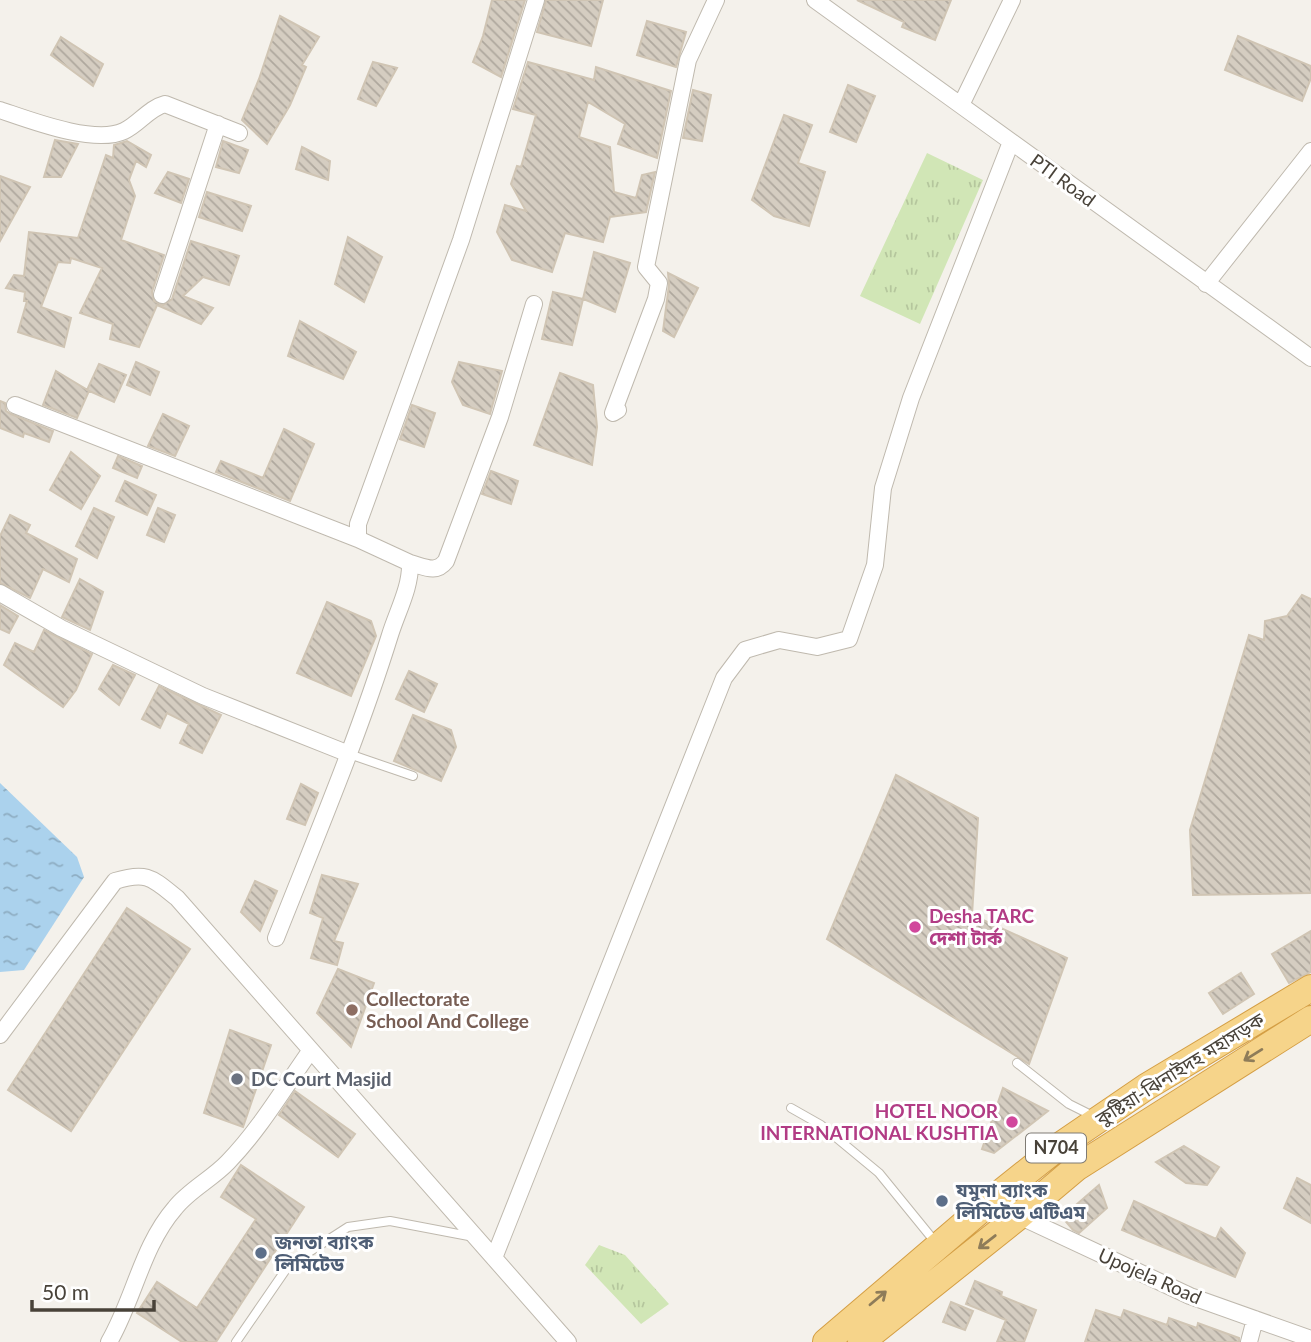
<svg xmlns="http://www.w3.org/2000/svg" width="1311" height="1342" font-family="Lato,'Noto Sans Bengali',sans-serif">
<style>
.grass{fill:url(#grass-tufts)}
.water{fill:url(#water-ripples)}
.building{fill:url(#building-back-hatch);stroke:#d0c5b4;stroke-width:2}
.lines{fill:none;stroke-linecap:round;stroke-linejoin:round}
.service-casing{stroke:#bfb9ae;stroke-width:10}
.minor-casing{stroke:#bfb9ae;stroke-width:18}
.trunk-casing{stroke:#d49e44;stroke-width:28}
.service{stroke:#fff;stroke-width:8}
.minor{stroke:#fff;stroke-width:16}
.trunk{stroke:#f6d48a;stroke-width:26}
.oneway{stroke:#8e7c59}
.hotel-dot{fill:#d1479c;stroke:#fff;stroke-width:2.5}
.education-dot{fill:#8d6e63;stroke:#fff;stroke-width:2.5}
.worship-dot{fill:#6b7280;stroke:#fff;stroke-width:2.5}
.service-dot{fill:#5c6f8a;stroke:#fff;stroke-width:2.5}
.labels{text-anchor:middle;stroke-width:6;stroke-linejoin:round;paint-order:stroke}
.shield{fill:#fff;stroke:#7f7b74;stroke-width:2}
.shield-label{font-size:18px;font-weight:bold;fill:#484239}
.street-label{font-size:19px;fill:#484239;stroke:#fff}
.hotel-label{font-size:19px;font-weight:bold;fill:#b23c85;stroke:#fff;text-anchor:start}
.education-label{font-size:19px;font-weight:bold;fill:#785e54;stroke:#fff;text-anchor:start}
.worship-label{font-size:19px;font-weight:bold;fill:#5b616d;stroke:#fff;text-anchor:start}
.service-label{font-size:19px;font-weight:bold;fill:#4e5e75;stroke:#fff;text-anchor:start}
</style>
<defs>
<pattern id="grass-tufts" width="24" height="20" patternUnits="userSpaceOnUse" patternTransform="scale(1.75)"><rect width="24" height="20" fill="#d1e6b6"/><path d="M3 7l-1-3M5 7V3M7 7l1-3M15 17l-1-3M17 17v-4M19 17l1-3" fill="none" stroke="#b5c69d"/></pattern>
<pattern id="water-ripples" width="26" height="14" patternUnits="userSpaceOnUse" patternTransform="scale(1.75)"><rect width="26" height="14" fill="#abd2ed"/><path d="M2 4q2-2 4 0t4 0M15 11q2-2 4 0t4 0" fill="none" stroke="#8dacc1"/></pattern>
<pattern id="building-back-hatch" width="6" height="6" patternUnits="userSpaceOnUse" patternTransform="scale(1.75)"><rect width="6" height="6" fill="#d5cdc1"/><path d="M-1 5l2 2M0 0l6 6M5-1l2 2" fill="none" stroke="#afa89e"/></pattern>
</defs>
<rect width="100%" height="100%" fill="#f4f1eb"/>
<path class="grass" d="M927 153 983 180 920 324 860 296Z
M599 1245 625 1255 669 1304 641 1324 585 1265Z"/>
<path class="water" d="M0 783 77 857 84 877 24 970 0 972Z"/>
<path class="building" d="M492 0H525L501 77 473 62 483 36Z
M546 0H603L591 46 537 32Z
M857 0H951L935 40 902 27 904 22Z
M280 16 319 37 302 65 306 67 290 105 267 144 242 120 259 79Z
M647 21 686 32 676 67 637 55Z
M1238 36 1311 66V78L1302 101 1225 70Z
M61 37 103 64 93 86 51 55Z
M373 62 397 68 376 106 358 99Z
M528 62 594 80 596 67 671 91 657 158 618 144 625 124 588 102 579 137 610 147 614 192 636 198 642 175 655 172 646 212 610 217 603 242 565 233 552 272 512 260 497 232 505 205 526 211 511 184 517 166 521 167 536 115 513 109Z
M848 85 875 96 856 142 830 132Z
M693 90 711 95 702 141 683 138Z
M784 115 812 125 798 163 825 172 809 226 774 216 752 200Z
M55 140 78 144 61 177H44Z
M127 141 151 155 146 167 136 161 129 180 135 196 121 240 164 255 152 292 154 301 163 305 172 299 191 241 239 256 229 285 203 277 183 296 213 308 201 324 157 305 139 347 110 339 113 324 80 313 102 268 71 258 70 263 58 262 41 307 71 318 64 347 18 332 27 301H24L25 292 6 288 14 275 24 276 29 232 78 238 106 155 113 158 114 145Z
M223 141 248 150 239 173 216 167Z
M302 147 330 161 328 180 296 169Z
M168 172 189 179 181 203 155 193Z
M0 176 30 187 0 241Z
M207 192 251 206 242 231 199 217Z
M348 237 382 257 364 302 335 284Z
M594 252 630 263 615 312 583 299Z
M668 273 698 288 674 337 663 331 669 285Z
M553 292 583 299 572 345 542 339Z
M300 321 356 352 343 379 288 356Z
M136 362 159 372 150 395 127 385Z
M459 362 502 371 490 414 463 405 452 382Z
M99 364 126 375 114 402 87 390Z
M56 371 89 391 77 418 43 405Z
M560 373 593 385 597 427 592 465 534 445Z
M0 401 5 403 6 411 11 414 53 431 49 442 24 433 23 437 0 428Z
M412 405 435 413 424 447 400 439Z
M163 414 189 426 175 456 148 446Z
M284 429 314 444 290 501 216 472 221 461 263 478Z
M71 452 100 476 81 509 50 490Z
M118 456 142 466 137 478 113 468Z
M491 471 518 481 511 504 482 494Z
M125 481 156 495 147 515 116 501Z
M94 508 114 517 97 558 76 546Z
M158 508 175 515 164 542 147 535Z
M10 515 30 525 26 533 77 559 69 582 43 569 30 598 0 583V536Z
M80 579 103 592 90 630 62 617Z
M1302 595 1311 599V893L1193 895 1190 830 1249 635 1264 640 1265 621 1287 616Z
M327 602 371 621 376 636 351 696 297 673Z
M0 605 18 616 9 633 0 629Z
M44 630 92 654 76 690 63 707 4 665 15 643 34 652Z
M113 665 135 675 119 705 99 689Z
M409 671 437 684 424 712 396 699Z
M159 686 221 715 202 753 180 743 189 724 167 713 160 728 142 719Z
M413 715 451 730 456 747 441 781 394 761Z
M896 775 978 818 972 915 1067 958 1029 1064 827 939Z
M301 784 318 793 305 825 287 819Z
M322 875 358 884 334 941 343 943 337 965 311 958 323 918 310 913Z
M255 881 277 891 260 931 241 912Z
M127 908 190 949 71 1131 8 1090Z
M1311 931V972L1289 983 1272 954Z
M338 969 374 983 351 1047 317 1013Z
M1241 973 1254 994 1223 1014 1209 993Z
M230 1030 271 1045 243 1127 204 1113Z
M1003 1088 1048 1111 994 1153 982 1149Z
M295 1091 355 1134 338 1157 279 1115Z
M1184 1146 1219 1167 1207 1185 1186 1183 1156 1162Z
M241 1165 304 1207 216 1342H182L137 1313 157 1282 197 1308 256 1219 221 1197Z
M1297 1178 1311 1185V1223L1284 1208Z
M1099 1185 1107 1208 1079 1233 1073 1230 1062 1217Z
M1134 1201 1216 1239 1221 1228 1245 1253 1235 1277 1122 1230Z
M975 1281 1002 1292 1001 1296 1036 1310 1024 1342H997L1006 1320 966 1304Z
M951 1302 973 1311 965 1330 943 1322Z
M1096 1310 1121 1318 1124 1310 1167 1325 1169 1318 1197 1328 1198 1323 1239 1338V1342H1085Z"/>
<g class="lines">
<defs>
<path id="service" d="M349 754 413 776
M1017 1063 1069 1104 1093 1116
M791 1108 821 1125 879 1173 936 1243
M236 1342 289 1265 348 1227 390 1221 474 1237"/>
<path id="minor" d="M815 0 1311 358
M961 105 1012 0
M0 110C30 120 94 145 124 131 139 124 149 108 165 104L239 133
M1206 284 1311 151
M162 295 218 124
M15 405 358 539
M618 410 613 413 656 299 659 283 646 267 688 60 716 0
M410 563C425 567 436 574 446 561L500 417 534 304
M0 593 61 628 203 696 349 754
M276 938C316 837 358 738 390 635 397 612 411 587 410 563L358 539V524L461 240 536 0
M0 1035 115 881C147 871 152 878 177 898L568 1342
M998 1195 1019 1216 1190 1296 1311 1339
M494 1258 724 678 745 650 779 640 817 647 849 639 875 565 883 488 911 398 1011 142
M109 1342C134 1299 142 1246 175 1208 189 1190 212 1179 228 1162 260 1129 284 1088 311 1050
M1249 1342 1255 1319"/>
<path id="trunk" d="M826 1342 998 1195 1058 1147 1146 1087 1311 988
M861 1342 1019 1216 1076 1168 1311 1019"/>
</defs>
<use href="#service" class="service-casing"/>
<use href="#minor" class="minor-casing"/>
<use href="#trunk" class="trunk-casing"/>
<use href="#service" class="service"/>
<use href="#minor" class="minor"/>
<use href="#trunk" class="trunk"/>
</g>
<defs><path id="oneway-shaft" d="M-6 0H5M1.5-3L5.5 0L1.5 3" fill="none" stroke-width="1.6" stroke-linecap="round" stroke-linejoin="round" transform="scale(1.75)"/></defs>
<g class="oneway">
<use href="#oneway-shaft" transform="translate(1253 1055) rotate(148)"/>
<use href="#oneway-shaft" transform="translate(987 1242) rotate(142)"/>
<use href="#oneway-shaft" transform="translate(878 1298) rotate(-40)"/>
</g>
<g class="hotel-dot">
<circle cx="915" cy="927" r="7"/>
<circle cx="1012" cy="1122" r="7"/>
</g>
<circle class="education-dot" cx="352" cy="1010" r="7"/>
<circle class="worship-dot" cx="237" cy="1079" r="7"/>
<g class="service-dot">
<circle cx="942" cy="1201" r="7"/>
<circle cx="261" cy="1253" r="7"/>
</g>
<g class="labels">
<rect class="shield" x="1026" y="1133.5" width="60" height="29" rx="5"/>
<g class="shield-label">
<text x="1056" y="1154">N704</text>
</g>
<g class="street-label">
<text transform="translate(1063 180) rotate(36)" y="7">PTI Road</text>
<text transform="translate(1180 1069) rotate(-32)" y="7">কুষ্টিয়া-ঝিনাইদহ মহাসড়ক</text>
<text transform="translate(1150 1276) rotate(24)" y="7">Upojela Road</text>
</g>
<g class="hotel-label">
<text x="929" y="923">Desha TARC<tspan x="929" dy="22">দেশা টার্ক</tspan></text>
<text x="998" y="1118" text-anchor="end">HOTEL NOOR<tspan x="998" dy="22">INTERNATIONAL KUSHTIA</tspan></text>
</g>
<g class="education-label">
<text x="366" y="1006">Collectorate<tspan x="366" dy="22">School And College</tspan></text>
</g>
<g class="worship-label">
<text x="251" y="1086">DC Court Masjid</text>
</g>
<g class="service-label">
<text x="956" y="1197">যমুনা ব্যাংক<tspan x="956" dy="22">লিমিটেড এটিএম</tspan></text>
<text x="275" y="1249">জনতা ব্যাংক<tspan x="275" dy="22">লিমিটেড</tspan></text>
</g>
</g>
<path d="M32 1300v10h122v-10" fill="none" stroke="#484239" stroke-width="3.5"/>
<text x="42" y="1300" font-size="21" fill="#484239" stroke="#ffffff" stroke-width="5" paint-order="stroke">50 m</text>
</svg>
